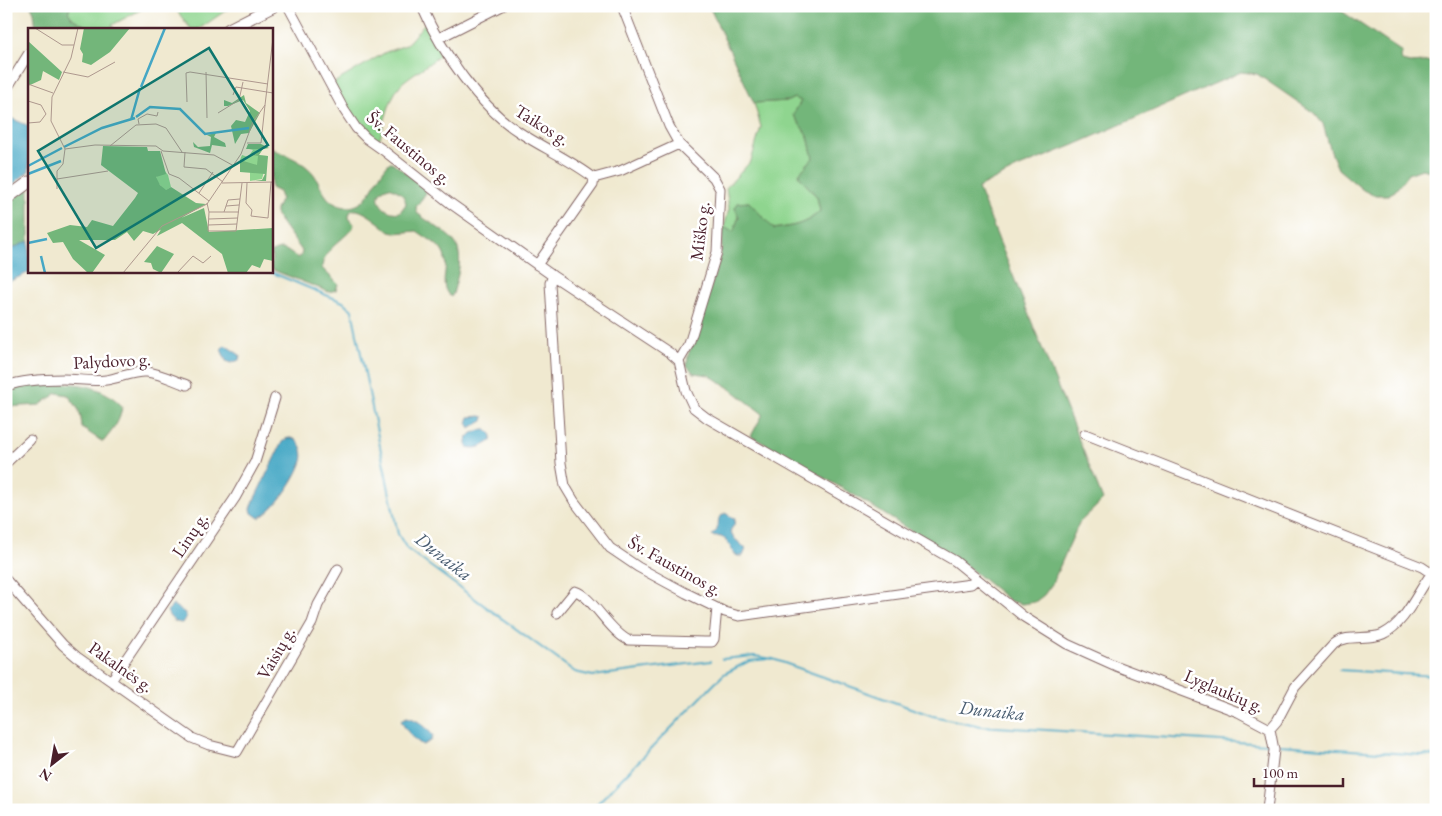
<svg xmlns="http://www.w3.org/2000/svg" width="1442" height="816" font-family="'EB Garamond',serif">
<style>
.green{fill:#8fd58f;stroke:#6c7a5d}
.forest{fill:#73b67a;stroke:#5e6a52;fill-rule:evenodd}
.water{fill:#45a7c5;stroke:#486378}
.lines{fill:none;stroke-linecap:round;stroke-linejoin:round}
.stream{stroke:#45a7c5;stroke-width:2}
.minor-casing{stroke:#846665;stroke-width:11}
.major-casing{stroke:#846665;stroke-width:13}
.minor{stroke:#fff;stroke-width:9}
.major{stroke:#fff;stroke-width:11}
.labels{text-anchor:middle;stroke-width:5;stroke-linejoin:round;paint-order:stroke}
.street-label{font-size:18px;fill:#4a1f2b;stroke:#fff}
.water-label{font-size:19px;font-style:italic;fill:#485c70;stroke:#fff}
.inset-river{fill:none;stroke:#45a7c5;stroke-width:2.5}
.inset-road{fill:none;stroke:#ae988e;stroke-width:1}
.view{fill:#0f766e;fill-opacity:0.15;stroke:#0f766e;stroke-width:2.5}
.inset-edge{fill:none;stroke:#4a1f2b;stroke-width:2.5}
</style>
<rect width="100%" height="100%" fill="#fff"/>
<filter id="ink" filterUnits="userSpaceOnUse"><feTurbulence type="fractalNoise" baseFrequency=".02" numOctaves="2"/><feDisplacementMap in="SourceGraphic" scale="10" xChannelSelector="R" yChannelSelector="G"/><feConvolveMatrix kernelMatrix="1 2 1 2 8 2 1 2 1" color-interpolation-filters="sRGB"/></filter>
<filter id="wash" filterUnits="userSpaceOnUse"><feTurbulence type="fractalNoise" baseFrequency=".0096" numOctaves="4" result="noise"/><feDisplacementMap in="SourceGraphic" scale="20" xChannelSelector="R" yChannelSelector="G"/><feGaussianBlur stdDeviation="1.12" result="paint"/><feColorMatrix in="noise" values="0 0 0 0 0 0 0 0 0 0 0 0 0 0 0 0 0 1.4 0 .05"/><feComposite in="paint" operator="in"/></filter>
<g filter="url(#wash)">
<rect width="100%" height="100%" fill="#f0e9d0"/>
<path class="green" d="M71 6 134 10 140 6H148L112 25 114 29C97 29 78 29 68 12Z
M173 6H221L228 9 199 29H191Z
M426 22 443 51C439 59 411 74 401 84 389 98 385 121 380 138L375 140C356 125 345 105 332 84L386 52 406 45Z
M794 98 801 101 793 115 808 136 813 158 798 175 817 197 820 211C805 225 793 226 773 229L749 202 738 203 735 208 739 217C736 223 736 227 733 233L724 227 729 209 726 188 751 161 761 127 754 103 788 101Z"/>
<path class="forest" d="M31 6H71L68 12 72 18 91 29H36L34 12Z
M83 6H140L134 10Z
M709 6H1334L1402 52 1400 56 1402 61 1410 63 1436 61V173L1422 169 1408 174 1395 191 1388 195H1373L1363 190 1338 169 1331 152 1323 124 1314 113 1257 74 1241 72 1074 145 1017 168 978 188 1103 500 1079 523 1052 584 1044 595 1035 602 1022 604 1010 601 968 567 854 495 751 436 763 414 732 390 709 375 694 373 687 366 688 355 696 335 720 257 724 227 733 232C736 227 736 223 739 217L735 208 738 203 749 202 774 229C793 226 805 225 820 211L817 197 798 175 813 158 808 136 793 115 801 101 794 98 788 101 754 103Z
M271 148C283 154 298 159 308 168 318 176 319 187 327 197 336 208 353 211 364 200 374 189 379 173 390 162H392L425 188 426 193 416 207 417 213C428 222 442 229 452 239 466 253 457 278 453 294L451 297C436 285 452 266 442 251 437 243 425 237 417 231L395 233 390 232C384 227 349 195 349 218L354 224 353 228C342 241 323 250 322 268L338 284 336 290 329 292 273 270 271 268 272 252C285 245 287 252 298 258L301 256 302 251 276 215V210L281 198 279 192 271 188ZM389 187C398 190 405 195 406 204L400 212C383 216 368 193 389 187Z
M29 186V241L6 251V204Z
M43 382C74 384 99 382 122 406 121 421 112 431 103 442L82 428C81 412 78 407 68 395L57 393 40 405 6 407V388Z"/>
<path class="water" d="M6 116 29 126V171L6 190Z
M29 241V271H32L6 283V251Z
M225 345 240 355 239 360 231 363 226 361 221 349Z
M481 416 484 417 483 421 470 428 467 423 469 417Z
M480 430H487L492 435 491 441C483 446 476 450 467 447V438L472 433Z
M287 438C292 438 294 438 298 442 302 447 304 455 302 461 297 478 275 510 259 518L252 513 251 509 254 500 282 442Z
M725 513 735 519 734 525 730 531 733 537 746 549 743 556H738L734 554C729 546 727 534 714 537L712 535 717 530 719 518Z
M173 605 185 613 186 617 182 623C175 623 169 618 167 611Z
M407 717C417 719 427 727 433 736L431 741 423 745C415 741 404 729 401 720Z"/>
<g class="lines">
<path class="stream" d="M268 271 343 302 352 310 398 534 407 549 575 672 593 676 711 661
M722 659 754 656 773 659 933 716 981 726 1268 744
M1339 670 1436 676
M1280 745 1436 756
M591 810 724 674 749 661 768 659"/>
</g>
</g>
<g filter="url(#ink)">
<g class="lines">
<defs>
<path id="minor" d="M288 6 344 110 356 128 366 138 383 150 450 203 553 276 670 353 679 361 686 391 694 408 707 418 955 561 1024 617 1067 644 1116 666 1238 712 1270 729 1274 750 1267 810
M424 6 423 9C441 51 480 107 519 132 543 148 571 160 594 178L593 185 537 265
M622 6 669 126 679 144 714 178 720 189 717 252 689 344 679 361
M439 38 502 6
M6 90 29 53
M594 178 620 171 679 144
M553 276 550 283 561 463 565 486 574 501 610 548 638 567 686 593 725 612 739 616 971 584 977 579
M6 386C24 380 45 379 63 379 78 379 91 382 106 380 120 378 133 371 147 372 162 374 174 381 187 385
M1085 434 1422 567 1431 573
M6 463 30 440
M6 580 63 645 77 657 192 738 209 745 237 752 312 623 318 605 338 569
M557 613 575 591C591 595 610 632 628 640L704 642H712L714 639 717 608
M111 681 235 498 255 462 275 398
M1270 729 1277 721 1295 687 1334 644C1348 633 1368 641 1383 634 1408 622 1418 588 1436 568"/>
<path id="major" d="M229 29 274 6
M6 199 29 182"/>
</defs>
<use href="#minor" class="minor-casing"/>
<use href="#major" class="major-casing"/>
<use href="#minor" class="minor"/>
<use href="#major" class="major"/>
</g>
</g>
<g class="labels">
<g class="street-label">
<text transform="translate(542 125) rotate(32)" y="6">Taikos g.</text>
<text transform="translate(409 148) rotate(40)" y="6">Šv. Faustinos g.</text>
<text transform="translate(700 231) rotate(-83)" y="6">Miško g.</text>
<text transform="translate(112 361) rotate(-3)" y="6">Palydovo g.</text>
<text transform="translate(190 535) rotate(-56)" y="6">Linų g.</text>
<text transform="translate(675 566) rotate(29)" y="6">Šv. Faustinos g.</text>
<text transform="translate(276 653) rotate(-60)" y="6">Vaisių g.</text>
<text transform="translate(121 667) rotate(35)" y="6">Pakalnės g.</text>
<text transform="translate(1224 691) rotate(23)" y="6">Lyglaukių g.</text>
</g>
<g class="water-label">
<text transform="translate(444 556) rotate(38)" y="7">Dunaika</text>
<text transform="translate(992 710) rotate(6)" y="7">Dunaika</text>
</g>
</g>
<g transform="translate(28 28)">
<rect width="245" height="245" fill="#f0e9d0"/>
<path d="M221 121H231L223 127 240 128 234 151 222 153V144L212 132 214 127 220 129 225 122ZM136 142 140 147 143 159 137 163 127 151 131 145 137 146Z" fill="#8fd58f"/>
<path d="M56 0H102L82 24 63 37 54 34 55 26 52 21ZM0 13 34 44 31 52 15 43 13 52 0 58ZM216 67 218 75 232 85 221 105 213 106 207 116 203 98 208 92 217 94 222 83 215 72 200 78H196V72L204 75ZM188 105 186 109 197 115 198 119 184 117 182 125 166 119 165 114 170 119 182 118 183 109 179 107ZM220 116H233L241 120 235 121 231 127 240 128 238 153H225L234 152 237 146 212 144V132L229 137 230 128 223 127 231 121H218ZM75 118 119 119 120 123H132L138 146 128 149 132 157 138 162 143 159 168 175 178 176 125 206 115 203 106 213 99 204 87 212H51L77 227 64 245H60L45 231 35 214 25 215 19 205 42 197 59 199 64 192 85 198 107 170 110 165 73 137ZM176 180 181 204 245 200V233L236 231 232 240 224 237 218 245H200L194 226 154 195 129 208 135 198ZM129 218 146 226 133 245 125 241 123 235 116 234Z" fill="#73b67a"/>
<path class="inset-river" d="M113 59 137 0M108 89 122 79 152 81 177 106 221 100M103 92 112 60M36 119 74 100 107 90M0 138 34 120M0 146 33 133M0 215 19 211M13 228 17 245"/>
<path class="inset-road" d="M7 0 34 17H46M50 0 43 30 24 69 23 93 37 121 67 117 128 118 135 123 186 127 206 138M35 44 60 49 87 34M178 44 179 90M0 56 25 65M205 67 208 59 245 65M0 73 13 77 18 86 12 94 0 95M159 74 158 45 162 44 240 56M190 85 211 72 215 54M111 96 110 91 119 86 129 88 130 84M219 115H233L237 77M82 118 108 97 128 96 138 100 154 124M133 123 141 146 151 150 181 173M157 124 156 139 178 141 195 154M29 151 80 143M194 155 245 154M219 155 218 175 224 182 223 188 240 190 243 154M29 161V143L35 136 37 121M171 165 185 144M179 175 181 184H211M198 178 200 172 212 171M181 184 180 203H208L214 155M196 184 198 178 211 177M181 191 210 190M180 197 209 196M95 245 134 198 179 176 213 126 225 94 237 77 245 10M149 245 165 228 175 235 183 228"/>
<path class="view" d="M181 20 240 117 68 220 10 123Z"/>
<rect width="245" height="245" class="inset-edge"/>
</g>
<rect width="1442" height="816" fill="none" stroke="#fff" stroke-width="25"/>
<g transform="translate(52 764) rotate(211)" stroke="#ffffff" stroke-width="4" paint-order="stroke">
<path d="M0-4L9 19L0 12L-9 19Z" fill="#4a1f2b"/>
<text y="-8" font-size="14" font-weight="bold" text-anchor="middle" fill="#4a1f2b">N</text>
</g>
<path d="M1254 778v8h89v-8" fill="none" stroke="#4a1f2b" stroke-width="2.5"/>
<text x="1262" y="778" font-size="15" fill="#4a1f2b" stroke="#ffffff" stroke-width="4" paint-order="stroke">100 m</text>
</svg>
